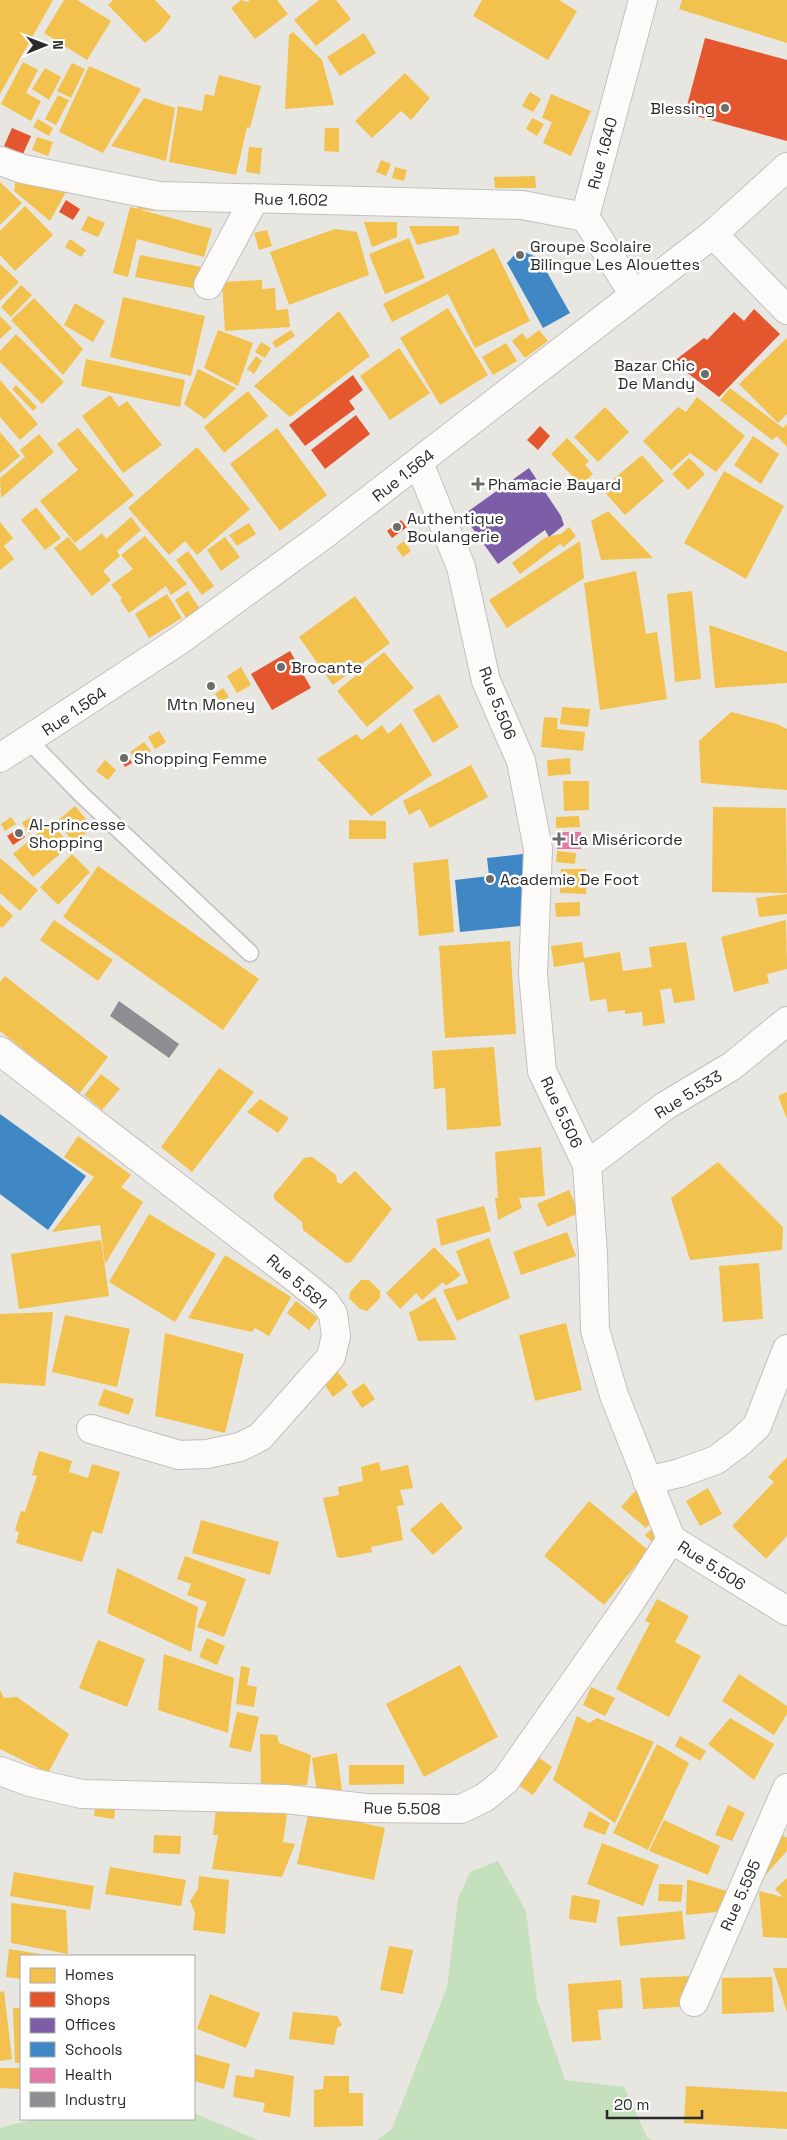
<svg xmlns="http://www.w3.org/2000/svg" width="787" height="2140" font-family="'Space Grotesk',sans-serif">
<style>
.green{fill:#c5e0bd}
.homes{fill:#f2c14e}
.shops{fill:#e4572e}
.offices{fill:#7b5ea7}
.schools{fill:#3f88c5}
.health{fill:#e377a8}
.industry{fill:#8d8d92}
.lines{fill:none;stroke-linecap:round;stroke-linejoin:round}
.lane-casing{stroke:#c2c1c0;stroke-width:19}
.street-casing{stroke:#c2c1c0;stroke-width:30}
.secondary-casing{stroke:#c2c1c0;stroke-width:30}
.lane{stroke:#fcfbfa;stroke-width:16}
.street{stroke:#fcfbfa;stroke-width:28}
.secondary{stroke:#fcfbfa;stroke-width:28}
.poi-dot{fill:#6c6c6a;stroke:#fff;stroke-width:2}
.labels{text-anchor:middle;stroke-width:5;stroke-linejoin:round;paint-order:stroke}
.poi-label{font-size:16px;fill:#2a2a2a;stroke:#fff;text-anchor:start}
.street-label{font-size:16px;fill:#2a2a2a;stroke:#fff}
</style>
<rect width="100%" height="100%" fill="#e8e6e1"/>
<path class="green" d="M498 1861 526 1911 537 1999 565 2080 624 2087 647 2137 651 2140H377L392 2129 447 1987 458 1899 470 1872Z
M194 2113 258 2140H0V2128L35 2119H194Z"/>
<path class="homes" d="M0 0H53L0 94Z
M64 0H77L111 21 87 60 44 33Z
M113 0H155L171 17 160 31 145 43 108 5Z
M241 0 247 2 250 0H277L288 14 255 39 231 8Z
M319 0H336L351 19 316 46 294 20Z
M482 0H561L560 1 577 11 548 60 473 16Z
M682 0H787V43L679 9Z
M293 32 322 60 334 105 285 109 289 35Z
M364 33 376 53 340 76 327 57Z
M23 62 38 70 26 93 41 101 31 121 1 104Z
M72 63 85 69 71 98 57 91Z
M89 66 141 89 103 153 59 132Z
M45 68 61 77 49 100 32 89Z
M405 73 430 98 411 120 401 111 372 138 355 121Z
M219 75 261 86 250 128 247 127 236 175 169 162 178 106 202 111 205 94 214 96Z
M530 92 541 99 533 112 522 106Z
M551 94 591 111 571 156 543 143 552 122 542 118Z
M58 95 69 100 56 125 45 119Z
M144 98 175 108 166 161 111 146Z
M532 118 544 124 537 136 526 129Z
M38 119 53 128 49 136 33 127Z
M325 128H339V152L324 151Z
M37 137 53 142 48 156 32 150Z
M249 147 262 148 260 174 246 172Z
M381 160 391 164 386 176 376 172Z
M395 167 407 170 404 181 392 178Z
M535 176 536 188H495L494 177Z
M16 177 67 190 50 221 14 191Z
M0 182 22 203 0 225Z
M139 198 156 199 155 211 137 209Z
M25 206 53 235 15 271 0 255V231Z
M130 207 212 229 204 257 137 239 128 277 113 273Z
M88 216 105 223 98 237 81 230Z
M364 222H397V237L372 247Z
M409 226H459V234L417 245Z
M335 229 357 232 369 275 289 305 270 252Z
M267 230 272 246 259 250 254 233Z
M409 238 425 278 385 294 369 254Z
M70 239 86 250 81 257 65 247Z
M494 248 530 321 475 348 448 294 392 322 383 304Z
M140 255 202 267 197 289 135 277Z
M0 264 19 282 0 301Z
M262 280V289L275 288 276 310 288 309 290 327 225 331 222 282Z
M21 285 32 295 11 317 1 307Z
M123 297 205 316 191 376 110 357Z
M34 298 83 349 63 375 11 320Z
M75 303 105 321 93 342 64 325Z
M448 308 488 375 440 405 400 338Z
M339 311 370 356 290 417 254 386Z
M0 316 12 328 0 339Z
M218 330 253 343 238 386 204 368Z
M291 330 295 336 276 348 272 342Z
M539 330 548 341 525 358 512 341 522 333 527 339Z
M16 334 64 382 42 404 0 362V351Z
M787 338V414L778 423 739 384Z
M261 342 271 348 265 358 255 352Z
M506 343 517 361 493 375 482 357Z
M399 348 430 393 390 420 360 376Z
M256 356 262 361 254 374 247 369Z
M86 359 185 380 180 407 81 386Z
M198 369 236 388 205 419 184 404Z
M0 380 38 424 20 440 0 417Z
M16 385 37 407 33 411 12 389Z
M730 388 783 428 787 424V447L777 436 772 440 720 400Z
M248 391 268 416 224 453 204 427Z
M110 395 119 407 127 401 162 445 123 473 82 416Z
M697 397 745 436 716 472 690 453 671 470 643 441 678 407 686 412Z
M605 407 629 432 598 462 574 437Z
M78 428 134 495 75 543 40 501 78 470 57 444Z
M277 428 327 495 280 531 230 464Z
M0 432 20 456 0 473Z
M39 434 54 452 1 498 0 478 25 457 20 450Z
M753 436 779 454 761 484 734 465Z
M567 438 589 461 585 465 593 474 581 485 551 454Z
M197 447 250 509 197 555 185 541 169 555 128 508Z
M642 455 664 481 625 515 602 489Z
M689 458 705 474 688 490 672 474Z
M724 471 784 506 746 579 684 543Z
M36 507 61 538 45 550 21 520Z
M608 511 653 558 601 560 591 521Z
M131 517 141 530 117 551 120 556 103 571 111 580 92 596 54 548 68 537 80 551 102 533 106 539Z
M0 522 13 538 4 546 14 559 0 570Z
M249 523 256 534 237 546 229 535Z
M569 527 576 536 564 547 560 544 520 574 512 563 546 537 561 534Z
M145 536 187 584 171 595 166 586 129 613 120 600 122 598 111 585 133 569 121 555Z
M225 537 240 557 221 571 207 550Z
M404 541 411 551 403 557 396 547Z
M580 541 584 578 507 628 489 600Z
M188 551 214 586 202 595 176 560Z
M636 571 646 634 657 632 667 699 600 710 584 583Z
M188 591 200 609 186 618 175 600Z
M692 591 701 679 675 682 667 594Z
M167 594 182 618 149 638 135 614Z
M355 596 390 643 333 685 299 637Z
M709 625 787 652V683L715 688Z
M384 652 414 688 367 727 337 691Z
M241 667 251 685 237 693 227 676Z
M223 688 229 697 220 702 215 694Z
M439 694 459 727 433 743 413 710Z
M215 697 218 703 209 709 205 703Z
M562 707 590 709 588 727 560 724Z
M731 712 777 724 787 729V790L701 783 699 741Z
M544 717 558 718 557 729 585 732 583 751 541 747Z
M401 723 432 775 371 816 317 759 356 734 362 740 382 725 388 734Z
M159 731 166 742 155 749 148 737Z
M144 742 151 751 138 762 130 752Z
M570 758 571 774 548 776 547 760Z
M105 760 116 770 108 780 96 771Z
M471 765 488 797 430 828 420 809 409 815 403 801Z
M563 781H589V810L564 811Z
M75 806 93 827 75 843 56 822Z
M713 807 786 808 787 893 712 892Z
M32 816 39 827 29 834 22 823Z
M579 816 580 827 556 828V817Z
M11 817 16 824 5 831 1 824Z
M349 820 386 821V839H349Z
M51 822 70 845 33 877 13 854Z
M557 851 576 853 575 864 556 862Z
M72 854 90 872 58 905 40 887Z
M0 858 38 890 20 911 0 893Z
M448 859 454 932 419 936 413 863Z
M98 866 259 979 223 1030 63 917Z
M561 869H586V894L560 893Z
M787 894V914L759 917 756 898Z
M580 902V916L556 917 555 903Z
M0 904 13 916 2 928 0 926Z
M54 920 113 960 98 981 40 940Z
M786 920 787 969 767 974 769 983 734 992 721 937Z
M510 941 516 1034 445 1038 439 946Z
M582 942 584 958 620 952 623 971 652 967 649 947 686 942 695 1000 674 1003 671 988 660 990 665 1023 643 1026 642 1012 625 1014V1010L608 1012 606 999 590 1001 584 962 554 967 551 946Z
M5 976 108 1057 79 1094 0 1031V982Z
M494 1047 501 1126 447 1130 445 1088 434 1089 432 1051Z
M219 1068 254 1092 192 1172 161 1147Z
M101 1074 120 1089 102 1110 84 1095Z
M787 1092V1119L778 1096Z
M260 1099 289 1118 278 1133 247 1112Z
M78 1136 131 1175 121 1187 143 1202 105 1264 100 1225 52 1232 94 1177 64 1157Z
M541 1147 545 1196 519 1198 522 1208 498 1220 495 1198H498L495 1152Z
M312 1157 336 1175 337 1182 341 1184 355 1171 392 1209 351 1262 346 1263 303 1230 302 1222 274 1199V1194L304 1158Z
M718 1162 783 1227 782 1250 690 1260 671 1198Z
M569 1190 579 1213 547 1227 537 1204Z
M484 1206 491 1231 441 1246 436 1219Z
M149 1214 216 1254 175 1322 109 1282Z
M567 1232 576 1256 521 1275 513 1252Z
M489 1238 510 1298 457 1321 443 1290 468 1283 456 1251Z
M101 1240 109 1296 19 1309 11 1254Z
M434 1247 461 1275 446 1286 443 1282 422 1300 416 1293 400 1309 386 1293Z
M225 1255 291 1297 269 1336 255 1328 252 1332 188 1318Z
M759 1263 763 1319 723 1322 719 1266Z
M361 1280H369L380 1291V1298L367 1311 360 1309 349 1298 350 1292Z
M435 1297 457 1340 418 1341 409 1313Z
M296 1301 318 1318 309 1330 287 1313Z
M53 1312 45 1386 0 1383V1314Z
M65 1315 130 1329 117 1387 52 1372Z
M566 1323 582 1390 535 1401 519 1335Z
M165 1333 244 1354 225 1433 155 1416Z
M336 1370 348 1385 333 1397 322 1381Z
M364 1383 375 1399 362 1408 351 1392Z
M104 1389 134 1399 129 1415 98 1405Z
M39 1451 72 1461 69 1472 88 1478 92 1464 120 1472 102 1534 92 1531 82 1562 16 1543 19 1532 15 1530 21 1511 25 1512 37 1476 32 1475Z
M787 1457V1536L766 1559 732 1526 774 1482 768 1477Z
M379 1462 381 1471 408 1465 413 1488 400 1490 404 1505 397 1506 403 1540 371 1547 372 1552 341 1558 337 1557 323 1498 339 1495 338 1487 363 1481 361 1467Z
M708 1488 722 1514 700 1526 686 1501Z
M635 1491 659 1511 646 1528 621 1507Z
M589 1501 648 1550 604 1605 544 1556Z
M441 1502 463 1528 433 1555 410 1530Z
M201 1520 279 1542 270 1575 192 1553Z
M656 1525 664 1534 654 1544 645 1535Z
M185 1556 246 1579 224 1637 197 1627 207 1602 187 1595 191 1584 177 1579Z
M117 1568 198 1607 191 1652 107 1613Z
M657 1599 689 1616 675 1642 701 1656 669 1717 616 1689 650 1623 645 1621Z
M207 1638 225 1646 217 1665 199 1657Z
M98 1640 145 1659 127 1707 79 1688Z
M164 1654 234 1678 228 1733 158 1710Z
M460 1665 498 1737 424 1777 386 1704Z
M241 1666 250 1668 247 1685 257 1687 254 1707 236 1704Z
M739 1674 787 1706V1714L774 1735 722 1701Z
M591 1687 615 1698 605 1716 583 1705Z
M0 1690 4 1698 17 1697 69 1734 48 1773 0 1749Z
M237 1712 259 1717 251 1752 229 1747Z
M577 1716 589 1723 597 1718 654 1742 615 1823 553 1780Z
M730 1718 774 1744 754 1780 708 1744Z
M260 1734 277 1735 279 1743 311 1755 307 1785 261 1786Z
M680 1736 706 1751 700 1761 675 1746Z
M657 1744 689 1763 648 1850 613 1833Z
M337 1753 342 1791 317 1795 312 1758Z
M534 1754 552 1767 533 1795 515 1783Z
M349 1765H404V1784L349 1785Z
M96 1798 116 1801 114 1819 94 1816Z
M217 1801 288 1808 283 1842 295 1844 282 1877 212 1869 218 1835H213Z
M728 1805 745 1813 732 1841 715 1835Z
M309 1811 385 1828 374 1880 297 1864Z
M589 1811 610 1823 605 1835 583 1827Z
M664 1820 720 1846 708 1875 649 1851Z
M768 1826 787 1838V1851L762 1879Z
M154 1835 181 1836 180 1854 153 1853Z
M602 1843 659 1865 643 1906 587 1884Z
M110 1867 186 1880 181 1906 105 1894Z
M14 1872 94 1886 90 1910 10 1896Z
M199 1876 229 1880 225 1934 193 1930 195 1913 190 1901 198 1889Z
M787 1878V1938L763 1937 759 1891 783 1897 775 1889Z
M687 1879 730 1892 727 1911 686 1915Z
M659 1884 683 1885 681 1902 658 1901Z
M572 1895 600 1900 596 1923 569 1919Z
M11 1903 66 1910 68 1954 11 1943Z
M682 1911 685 1939 620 1946 617 1917Z
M389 1946 413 1950 403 1994 380 1990Z
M9 1949 46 1955V1956H21V1979L6 1977Z
M773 1968H787V2012Z
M692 1976 694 2006 643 2009 640 1978Z
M772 1977 774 2012 722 2014V1978Z
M621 1980 623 2008 598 2010 601 2040 572 2042 568 1984Z
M4 1991 12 2059 0 2061V1992Z
M210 1994 260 2013 246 2048 197 2029Z
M13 2008H21V2063H15Z
M293 2012 337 2016 342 2025 337 2028 334 2045 289 2039Z
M194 2054 230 2064 224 2089 194 2081Z
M0 2068H21V2089L0 2088Z
M255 2069 294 2076 290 2117 263 2112 265 2103 233 2097 236 2075 254 2078Z
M324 2076H349V2093H363V2126L314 2127V2090L323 2089Z
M686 2086 787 2092V2129L684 2123Z"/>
<path class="shops" d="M705 38 787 60V141L685 113Z
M12 128 31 136 23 154 4 146Z
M66 200 80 209 73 220 59 212Z
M754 309 780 334 719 397 673 362 704 338 707 340 734 312 744 321Z
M353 375 363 390 349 401 355 409 305 446 289 425Z
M356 415 370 434 325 469 311 450Z
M540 426 550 436 538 450 527 440Z
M401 520 407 527 392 538 387 531Z
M290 651 311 688 272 710 251 674Z
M127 754 132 763 125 767 120 758Z
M20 828 25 837 13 845 7 836Z"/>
<path class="offices" d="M529 468 561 516 564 525 549 537 545 530 498 564 463 515Z"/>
<path class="schools" d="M519 250 539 258 570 313 543 328 507 263Z
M523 854 531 925 460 932 455 880 489 876 487 858Z
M0 1114 86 1176 48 1230 0 1194Z"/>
<path class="health" d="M556 832H581V849H557Z"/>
<path class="industry" d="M119 1001 179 1044 169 1058 110 1016Z"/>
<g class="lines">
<defs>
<path id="lane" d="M29 741 82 795 250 953"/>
<path id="street" d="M0 161 23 169 159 196 522 205 585 217
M713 234 787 310
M208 285 255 198
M419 463 461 567 486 681 521 761 538 849 533 974 542 1071 587 1165 593 1255 595 1330 614 1395 671 1539 787 1611
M0 1051 298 1280 325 1302 333 1314 336 1336 331 1357 260 1437 240 1447 207 1454 179 1455 91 1429
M587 1165 665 1106 732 1066 787 1021
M647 1481 680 1473 716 1460 740 1442 757 1426 787 1349
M0 1771 30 1782 82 1794 285 1799 366 1808 461 1809 484 1798 505 1781 629 1604 671 1539
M694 2002 787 1788"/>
<path id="secondary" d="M634 295 585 217 643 0
M0 758 180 640 325 534 713 234 787 167"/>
</defs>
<use href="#lane" class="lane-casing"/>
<use href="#street" class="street-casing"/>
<use href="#secondary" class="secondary-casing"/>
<use href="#lane" class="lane"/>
<use href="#street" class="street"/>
<use href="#secondary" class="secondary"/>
</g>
<g class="poi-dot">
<circle cx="725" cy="108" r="5"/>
<circle cx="520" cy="255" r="5"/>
<circle cx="705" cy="374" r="5"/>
<path d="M475.5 476.5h5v5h5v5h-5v5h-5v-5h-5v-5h5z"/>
<circle cx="397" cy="527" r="5"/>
<circle cx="281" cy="667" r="5"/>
<circle cx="211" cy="686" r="5"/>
<circle cx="124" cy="758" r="5"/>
<circle cx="19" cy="833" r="5"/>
<path d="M556.5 831.5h5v5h5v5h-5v5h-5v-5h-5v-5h5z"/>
<circle cx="490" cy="879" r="5"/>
</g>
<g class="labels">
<g class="poi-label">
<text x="715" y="114" text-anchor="end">Blessing</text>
<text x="530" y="252">Groupe Scolaire<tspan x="530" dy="18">Bilingue Les Alouettes</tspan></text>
<text x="695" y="371" text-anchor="end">Bazar Chic<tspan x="695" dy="18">De Mandy</tspan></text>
<text x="488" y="490">Phamacie Bayard</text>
<text x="407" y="524">Authentique<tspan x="407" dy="18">Boulangerie</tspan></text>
<text x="291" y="673">Brocante</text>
<text x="211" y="710" text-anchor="middle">Mtn Money</text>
<text x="134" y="764">Shopping Femme</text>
<text x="29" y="830">Al-princesse<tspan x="29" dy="18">Shopping</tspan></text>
<text x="570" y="845">La Miséricorde</text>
<text x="500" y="885">Academie De Foot</text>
</g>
<g class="street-label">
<text transform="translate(602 153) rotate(-75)" y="6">Rue 1.640</text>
<text transform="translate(291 199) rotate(1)" y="6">Rue 1.602</text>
<text transform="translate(403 475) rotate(-38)" y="6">Rue 1.564</text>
<text transform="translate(498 703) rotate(69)" y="6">Rue 5.506</text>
<text transform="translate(74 711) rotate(-34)" y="6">Rue 1.564</text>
<text transform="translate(688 1094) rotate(-32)" y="6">Rue 5.533</text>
<text transform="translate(562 1112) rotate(65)" y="6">Rue 5.506</text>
<text transform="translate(297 1281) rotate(41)" y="6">Rue 5.581</text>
<text transform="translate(712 1565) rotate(33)" y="6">Rue 5.506</text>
<text transform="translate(402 1808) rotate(1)" y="6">Rue 5.508</text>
<text transform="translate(740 1895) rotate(-66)" y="6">Rue 5.595</text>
</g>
</g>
<rect x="20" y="1955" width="175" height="165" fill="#ffffff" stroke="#aaaaaa"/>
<rect x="30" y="1968" width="25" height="15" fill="#f2c14e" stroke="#aaaaaa"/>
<text x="65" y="1980" font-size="15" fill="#2a2a2a">Homes</text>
<rect x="30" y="1992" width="25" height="15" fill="#e4572e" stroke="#aaaaaa"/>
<text x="65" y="2005" font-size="15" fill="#2a2a2a">Shops</text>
<rect x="30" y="2018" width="25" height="15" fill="#7b5ea7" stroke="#aaaaaa"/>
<text x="65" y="2030" font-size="15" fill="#2a2a2a">Offices</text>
<rect x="30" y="2042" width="25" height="15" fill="#3f88c5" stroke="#aaaaaa"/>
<text x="65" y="2055" font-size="15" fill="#2a2a2a">Schools</text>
<rect x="30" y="2068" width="25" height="15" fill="#e377a8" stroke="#aaaaaa"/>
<text x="65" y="2080" font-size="15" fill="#2a2a2a">Health</text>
<rect x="30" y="2092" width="25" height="15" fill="#8d8d92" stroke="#aaaaaa"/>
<text x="65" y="2105" font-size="15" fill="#2a2a2a">Industry</text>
<g transform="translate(45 45) rotate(89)" stroke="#ffffff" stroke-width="4" paint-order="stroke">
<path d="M0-4L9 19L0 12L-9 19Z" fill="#2a2a2a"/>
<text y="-8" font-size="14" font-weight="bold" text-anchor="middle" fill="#2a2a2a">N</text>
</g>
<path d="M607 2110v8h95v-8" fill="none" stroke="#2a2a2a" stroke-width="2.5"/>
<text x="614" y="2110" font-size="15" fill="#2a2a2a" stroke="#ffffff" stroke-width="4" paint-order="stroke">20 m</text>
</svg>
